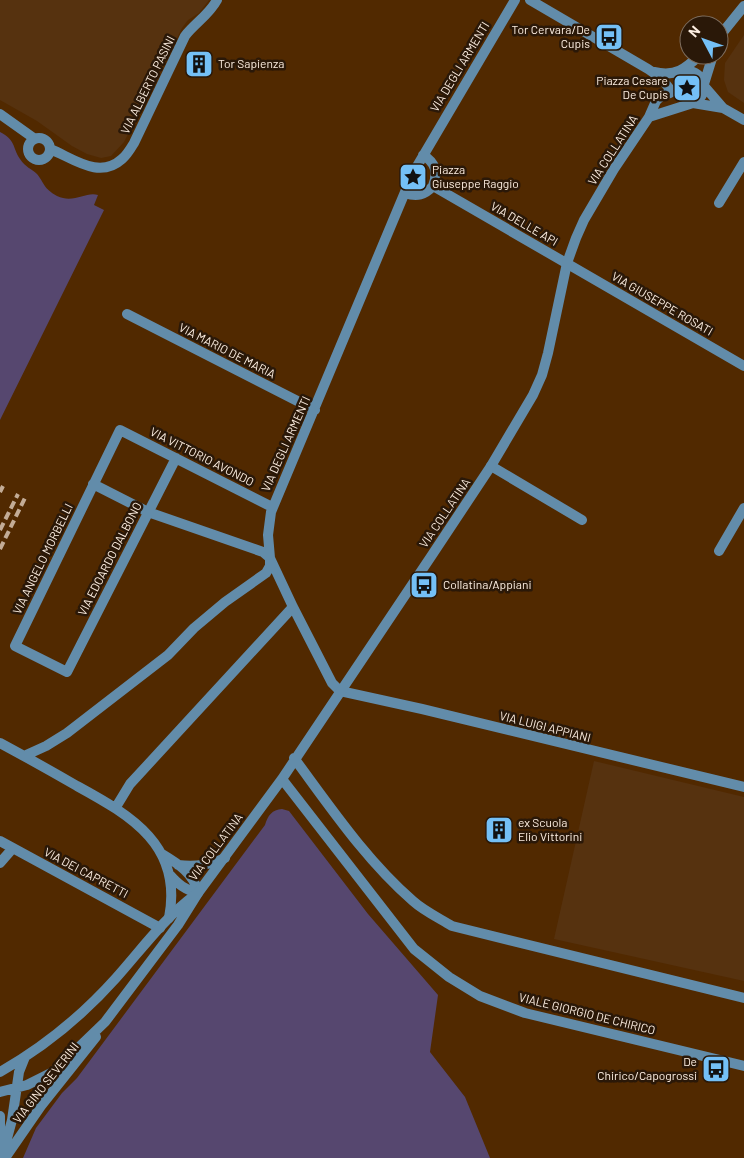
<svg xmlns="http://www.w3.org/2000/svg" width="744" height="1158" font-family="Barlow,sans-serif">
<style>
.built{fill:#56320f}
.green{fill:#56476f}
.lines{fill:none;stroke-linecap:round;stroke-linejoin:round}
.minor{stroke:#628caa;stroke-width:10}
.tertiary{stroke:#628caa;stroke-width:10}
.rail{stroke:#c3ac96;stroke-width:4;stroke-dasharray:8 4;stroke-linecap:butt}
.labels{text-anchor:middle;stroke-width:5;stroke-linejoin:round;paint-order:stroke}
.poi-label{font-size:12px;fill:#fdeee1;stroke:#2a1808;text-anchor:start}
.street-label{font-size:12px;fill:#fdeee1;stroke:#2a1808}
</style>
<rect width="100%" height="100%" fill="#512900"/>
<path class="built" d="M0 0H209L199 13 188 20 182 28 124 142 111 156 101 158 87 154 72 146 37 121 0 100Z
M744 35V103L728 92 724 80 725 63Z
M594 761 744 797V981L554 939Z"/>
<path class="green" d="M0 132C16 140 12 147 20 159 26 168 31 168 37 174 45 184 43 188 57 196 74 204 86 191 98 195L94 205 104 210 0 420Z
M282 809 289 811 368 914 438 995 430 1052 465 1097 490 1158H23L36 1128 62 1093 77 1078 265 825C268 815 272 810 282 809Z"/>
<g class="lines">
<path class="minor" d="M515 0 413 173 271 512 268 535 270 558 293 607 332 683 340 691 422 709 744 787
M0 114 35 139
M28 149a11 11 0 1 1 22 0a11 11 0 1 1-22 0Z
M50 149C73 158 99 180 122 159 127 155 131 148 134 143L185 36C195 23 209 15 217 0
M423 155C436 163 438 172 433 186L744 366
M405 193C417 197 425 195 433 186
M719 203 744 162
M127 314 315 410
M176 458 67 672 15 646 120 430 272 507
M491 466 582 520
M719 551 744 508
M0 743C26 757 51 771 77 786 132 816 183 846 169 918
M24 756 46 746 67 733 168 655 194 628 225 602 266 573 270 566V558L263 552 148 512 93 484
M116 807 130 784 293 607
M0 841 160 928
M162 854C177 863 195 874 198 893 185 890 178 884 170 875
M0 863 13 848
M178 865C196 867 209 865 225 858"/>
<path class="tertiary" d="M530 0 648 69 661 78 669 88
M719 37 744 6
M682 71C703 67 713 94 693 103
M654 72C676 77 685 69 700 55
M704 84 713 55
M704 86 723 108 744 120
M649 117 693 103 723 108
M294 758C331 808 366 860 413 901 424 911 439 918 452 926L744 998
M282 779 414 949 449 977 480 996 525 1013 744 1066
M0 1072C44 1047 82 1016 116 978 141 950 164 918 195 895
M0 1092 27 1085 53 1072 105 1022 178 925 198 893 282 779 432 555 491 466 533 395 542 375 548 353 567 263 576 238 584 220 614 169 649 117 656 101 661 96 670 93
M0 1116V1148
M2 1157 12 1120 19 1072 25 1057
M5 1158 41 1106 96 1037"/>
<path class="rail" d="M0 492 3 486
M0 530 18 494
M0 549 25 498"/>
</g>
<defs>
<symbol id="bus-square" viewBox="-11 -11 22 22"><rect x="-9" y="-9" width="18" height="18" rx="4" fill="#74c0f6" stroke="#2a1808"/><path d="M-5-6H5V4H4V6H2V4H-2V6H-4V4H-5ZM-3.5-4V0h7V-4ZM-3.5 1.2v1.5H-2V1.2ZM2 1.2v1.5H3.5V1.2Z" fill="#111"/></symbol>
<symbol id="building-square" viewBox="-11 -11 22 22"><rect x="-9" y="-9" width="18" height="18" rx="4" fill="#74c0f6" stroke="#2a1808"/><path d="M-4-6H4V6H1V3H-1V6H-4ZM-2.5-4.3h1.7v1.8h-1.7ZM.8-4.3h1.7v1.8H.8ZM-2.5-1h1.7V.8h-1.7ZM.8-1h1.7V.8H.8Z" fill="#111"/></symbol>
<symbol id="sight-square" viewBox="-11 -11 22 22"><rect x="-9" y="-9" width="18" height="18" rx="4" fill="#74c0f6" stroke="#2a1808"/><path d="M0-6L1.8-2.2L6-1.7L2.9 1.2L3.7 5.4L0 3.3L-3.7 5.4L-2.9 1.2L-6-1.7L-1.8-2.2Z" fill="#111"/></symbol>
</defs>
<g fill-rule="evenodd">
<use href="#bus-square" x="593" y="21" width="32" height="32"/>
<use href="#building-square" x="183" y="48" width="32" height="32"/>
<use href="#sight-square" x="671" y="72" width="32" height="32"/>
<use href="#sight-square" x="397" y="161" width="32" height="32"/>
<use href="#bus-square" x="408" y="569" width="32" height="32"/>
<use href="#building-square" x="483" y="814" width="32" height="32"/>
<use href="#bus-square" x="700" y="1053" width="32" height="32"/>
</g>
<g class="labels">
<g class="poi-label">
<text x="590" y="34" text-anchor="end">Tor Cervara/De<tspan x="590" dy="14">Cupis</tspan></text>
<text x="218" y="68">Tor Sapienza</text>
<text x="668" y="85" text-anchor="end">Piazza Cesare<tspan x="668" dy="14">De Cupis</tspan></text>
<text x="432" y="174">Piazza<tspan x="432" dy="14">Giuseppe Raggio</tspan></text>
<text x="443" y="589">Collatina/Appiani</text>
<text x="518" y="827">ex Scuola<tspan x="518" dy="14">Elio Vittorini</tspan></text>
<text x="697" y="1066" text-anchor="end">De<tspan x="697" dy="14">Chirico/Capogrossi</tspan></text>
</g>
<g class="street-label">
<text transform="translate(460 67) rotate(-59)" y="4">VIA DEGLI ARMENTI</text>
<text transform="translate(148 85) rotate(-64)" y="4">VIA ALBERTO PASINI</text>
<text transform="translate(613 150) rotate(-57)" y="4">VIA COLLATINA</text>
<text transform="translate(524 224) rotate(30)" y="4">VIA DELLE API</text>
<text transform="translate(662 304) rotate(30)" y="4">VIA GIUSEPPE ROSATI</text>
<text transform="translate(227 351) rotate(27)" y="4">VIA MARIO DE MARIA</text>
<text transform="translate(286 444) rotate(-66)" y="4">VIA DEGLI ARMENTI</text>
<text transform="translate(202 457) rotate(27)" y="4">VIA VITTORIO AVONDO</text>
<text transform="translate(445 513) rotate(-56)" y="4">VIA COLLATINA</text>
<text transform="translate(43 559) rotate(-64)" y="4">VIA ANGELO MORBELLI</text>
<text transform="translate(110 559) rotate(-63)" y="4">VIA EDOARDO DALBONO</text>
<text transform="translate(545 727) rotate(14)" y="4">VIA LUIGI APPIANI</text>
<text transform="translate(216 847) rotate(-53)" y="4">VIA COLLATINA</text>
<text transform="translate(86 873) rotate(28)" y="4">VIA DEI CAPRETTI</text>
<text transform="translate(587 1014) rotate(14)" y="4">VIALE GIORGIO DE CHIRICO</text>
<text transform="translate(46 1083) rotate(-52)" y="4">VIA GINO SEVERINI</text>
</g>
</g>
<g transform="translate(704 40) rotate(311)"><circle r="24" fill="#2a1808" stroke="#7e6e5f"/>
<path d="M0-4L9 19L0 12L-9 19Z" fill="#74c0f6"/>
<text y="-8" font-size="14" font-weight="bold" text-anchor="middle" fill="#fdeee1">N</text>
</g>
</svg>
